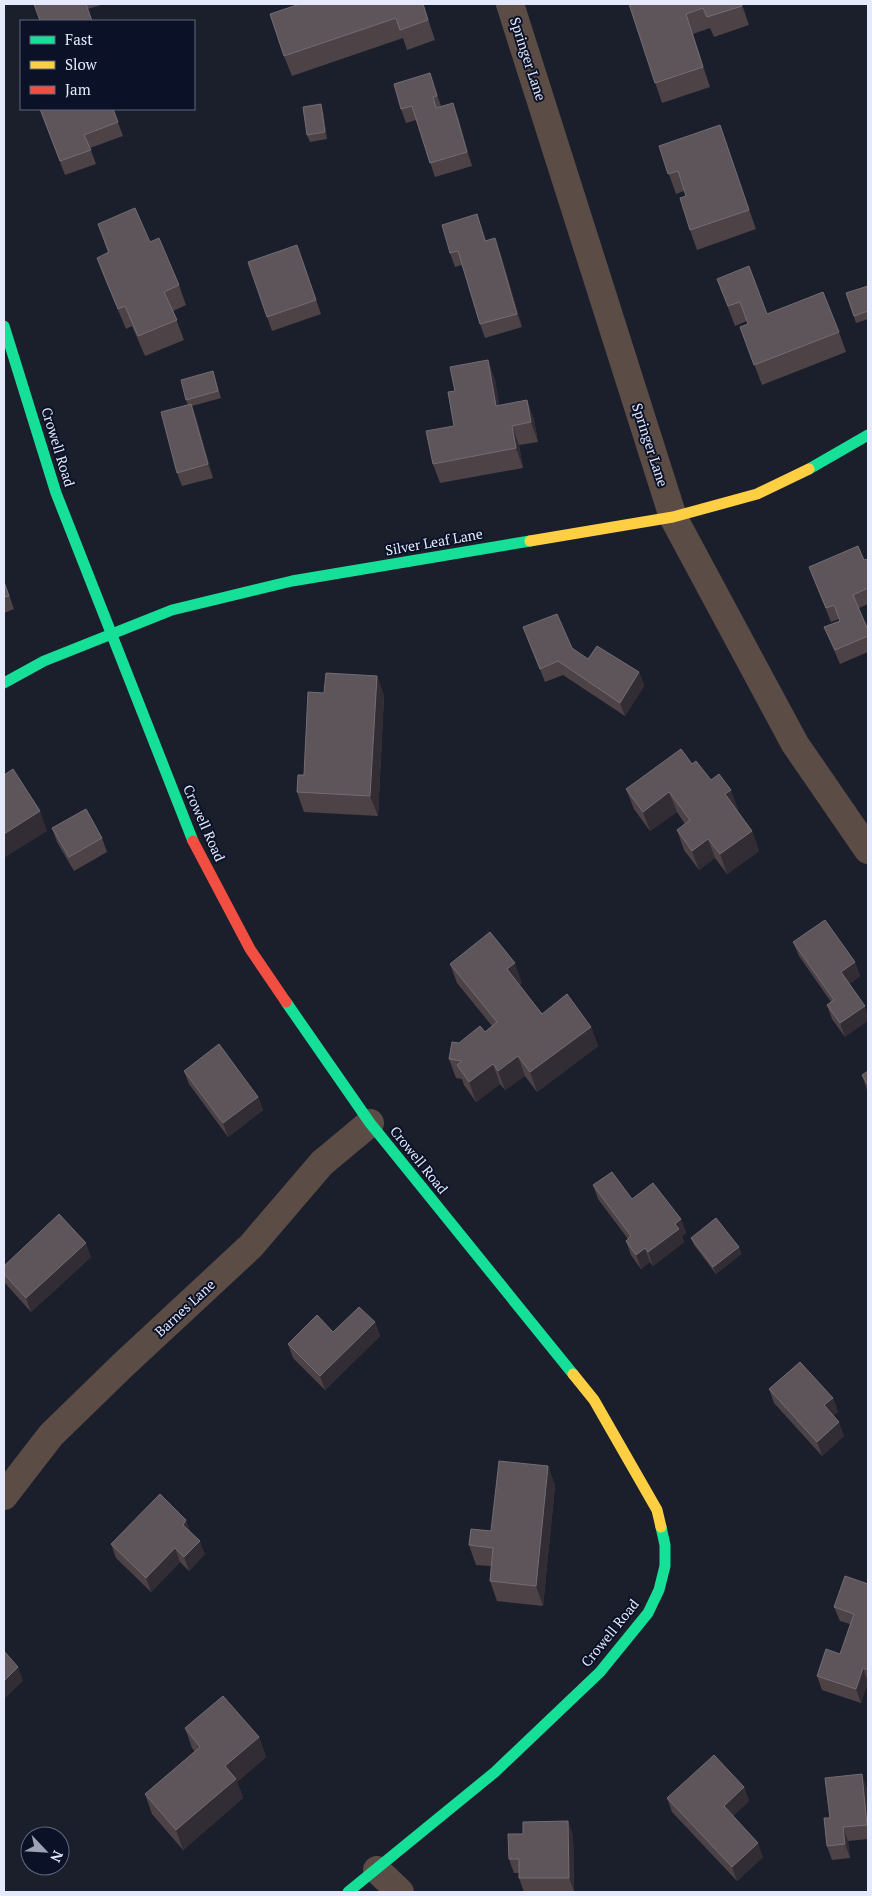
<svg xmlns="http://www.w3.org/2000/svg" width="872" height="1896" font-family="'PT Serif',serif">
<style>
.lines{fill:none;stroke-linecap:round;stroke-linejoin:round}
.street{stroke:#5b4c46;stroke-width:28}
.fast{stroke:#16e098;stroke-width:11}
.slow{stroke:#ffcf43;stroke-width:11}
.jam{stroke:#f24e42;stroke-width:11}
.wall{fill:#4d4347}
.shaded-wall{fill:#322d34}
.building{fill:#5e555a;stroke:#736c73}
.labels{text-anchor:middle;stroke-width:4;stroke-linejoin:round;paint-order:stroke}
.street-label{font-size:14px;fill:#e4eafb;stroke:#0b1228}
</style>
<rect width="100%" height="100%" fill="#1b1f2c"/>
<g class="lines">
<path class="street" d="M510 4 673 517 795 744 868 850
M4 1496 51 1435 123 1365 251 1246 322 1163 370 1123
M377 1870 400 1892"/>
<path class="fast" d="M4 326 56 493 193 841
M809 469 868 435
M4 683 44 661 172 610 292 581 530 541
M286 1002 370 1123 573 1374
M348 1892 495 1772 600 1672 648 1613 659 1590 665 1566V1545L661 1527"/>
<path class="slow" d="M530 541 673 517 757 494 809 469
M573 1374 594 1400 657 1510 661 1527"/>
<path class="jam" d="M193 841 250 949 286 1002"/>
</g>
<path class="wall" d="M34 4H104L88 9Z
M423 4 435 40 407 50 403 38 292 76 284 56Z
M629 4H742L749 25 714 37 710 28 693 34 710 87 662 103Z
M435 87 441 106 458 117 472 166 435 177 416 120 406 123 401 109Z
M40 109H113L123 136 90 148 96 164 65 175Z
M323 111 327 139 310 142 307 135Z
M720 125 756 229 697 250 690 230 686 196 684 191 676 194 659 146Z
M477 214 486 240 500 252 522 327 485 338 480 324 462 265 455 267 450 253Z
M98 224 150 242 179 285 186 305 173 311 184 340 145 356 132 326 126 329 104 277 97 258 108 253Z
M297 245 321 314 272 331 248 262Z
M717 279 767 314 839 332 846 352 762 385 740 327 748 324 747 321 735 326Z
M868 286V319L856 323 846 293Z
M488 360 495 380 499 405 527 400 534 420 538 442 519 445 523 468 440 483 433 464 454 426 455 391Z
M213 371 221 398 192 406 196 418 213 478 182 486 177 473 188 405 186 400Z
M868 559V604L859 608 868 630V652L840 664 824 627 840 621 839 619 831 622 809 567 864 560Z
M4 581 14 609 4 613Z
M523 627 588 659 639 672 644 686 625 716 563 675 545 682Z
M377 676 384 696 378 816 304 812 297 792 304 775 324 693Z
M692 764 711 780 738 809 737 810 752 831 759 851 727 874 715 858 699 870 684 850 677 830 685 824 677 812 650 831 634 809 626 789Z
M52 828 102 838 107 852 74 871 57 842Z
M793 942 855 962 860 976 849 984 845 1037 832 1019 827 1005 831 1002 799 956Z
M450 964 522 983 519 985 542 1014 591 1027 598 1046 537 1092 525 1076 505 1090 500 1084 476 1102 464 1085 462 1079 456 1078 449 1059 492 1026 457 983Z
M184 1071 258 1097 263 1110 228 1137 189 1084Z
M868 1071V1093L862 1075Z
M593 1185 632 1199 681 1219 686 1233 682 1236 684 1242 653 1266 650 1262 641 1269 631 1255 626 1241 628 1239 598 1199Z
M691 1238 739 1247 741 1254 716 1274 694 1245Z
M91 1257 31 1312 5 1283 4 1280V1266Z
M375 1322 380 1336 325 1390 293 1358 288 1344 333 1332Z
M769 1389 833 1398 838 1412 833 1415 844 1436 822 1456 774 1403Z
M548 1466 555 1486 543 1606 497 1601 490 1581 491 1566 476 1565 469 1545 491 1531Z
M191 1532 205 1554 189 1571 180 1562 151 1592 116 1558 111 1544Z
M868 1584V1682L861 1703 822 1690 817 1676 840 1654 850 1624 840 1621 834 1607Z
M185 1728 259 1737 266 1757 237 1782 243 1798 183 1850 152 1814 145 1794 195 1752 192 1748Z
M744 1787 749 1801 733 1816 763 1857 737 1881 672 1812 667 1798Z
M867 1788 868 1799V1839L848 1841 850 1858 832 1860 827 1846 830 1818Z
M573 1835 574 1891 524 1892 519 1878V1873H514L509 1859Z"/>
<path class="shaded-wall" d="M741 4H742L749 25Z
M686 14 693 34 710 87 703 67Z
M430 73 435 87 442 110 437 96Z
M453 103 458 117 472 166 467 152Z
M321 104 323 111 327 139 325 132Z
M720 125 727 145 756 229 749 210Z
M477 214 482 228 490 255 485 241Z
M495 238 500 252 522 327 517 314Z
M488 360 495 380 503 426 496 406Z
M527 400 534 420 538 442 531 422Z
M191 404 196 418 213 478 208 464Z
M512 426 519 445 523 468 516 448Z
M639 672 644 686 625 716 620 703Z
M377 676 384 696 378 816 370 796Z
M731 790 738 809 732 814 725 794Z
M669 792 677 812 650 831 643 812Z
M40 811 47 831 4 858V834Z
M752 831 759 851 727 874 720 854Z
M708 839 715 858 699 870 692 851Z
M855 962 860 976 846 986 841 972Z
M515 963 522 983 514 989 507 969Z
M865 1006 868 1016V1021L845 1037 840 1023Z
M591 1027 598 1046 537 1092 530 1072Z
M518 1056 525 1076 505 1090 498 1071Z
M493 1064 500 1084 476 1102 469 1082Z
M258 1097 263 1110 228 1137 223 1123Z
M681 1219 686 1233 682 1236 684 1242 653 1266 648 1252 675 1224Z
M86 1243 91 1257 31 1312 26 1298Z
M739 1247 741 1254 716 1274 713 1267Z
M645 1248 650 1262 641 1269 636 1255Z
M375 1322 380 1336 325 1390 320 1376Z
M833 1398 838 1412 829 1419 824 1405Z
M839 1422 844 1436 822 1456 817 1442Z
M548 1466 555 1486 543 1606 536 1586Z
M186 1520 191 1534 183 1525Z
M200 1541 205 1554 189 1571 184 1557Z
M175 1548 180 1562 151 1592 146 1578Z
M18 1667 23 1681 4 1699V1681Z
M863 1668 868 1682 861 1703 856 1689Z
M259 1737 266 1757 237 1782 243 1798 183 1850 176 1830 225 1766Z
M862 1774 867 1788 868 1799V1827L867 1825Z
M744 1787 749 1801 729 1820 724 1806Z
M568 1821 573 1835 574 1891 569 1878Z
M843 1827 848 1841 850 1858 845 1844Z
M758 1843 763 1857 737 1881 732 1867Z"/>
<path class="building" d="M34 4H86L92 21H40Z
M300 4H423L428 20 400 30 396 18 284 56 270 14Z
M629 4H741L742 6 707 17 703 8 686 14 703 67 655 83Z
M430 73 437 96 433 97 436 108 453 103 467 152 430 163 412 106 401 109 394 84Z
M321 104 325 132 307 135 303 107Z
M40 109H113L118 122 84 135 91 150 60 161Z
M720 125 749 210 690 230 680 198 686 196 678 171 668 174 659 146Z
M135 208 150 242 159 238 179 285 164 292 177 320 138 336 125 306 118 309 97 258 109 252 98 224Z
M477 214 485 241 495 238 517 314 480 324 458 251 450 253 442 225Z
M297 245 316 300 267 317 248 262Z
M749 266 767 314 823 292 839 332 754 365 740 327 748 324 740 302 728 306 717 279Z
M868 286V311L854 316 846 293Z
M488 360 496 406 527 400 531 422 512 426 516 448 433 464 426 431 454 426 448 392 455 391 450 367Z
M213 371 218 391 186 400 181 380Z
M191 404 208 464 177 473 161 412Z
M858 546 864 560 868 559V588L853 595 868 630V636L835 650 824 627 840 621 834 605 826 608 809 567Z
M4 582 9 596 4 597Z
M557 614 572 648 588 659 597 646 639 672 620 703 558 661 540 669 523 627Z
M326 673 377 676 370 796 297 792 298 775H304L308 692 324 693Z
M681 749 692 764 696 761 711 780 719 774 731 790 725 794 752 831 720 854 708 839 692 851 677 830 690 820 669 792 643 812 626 789Z
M13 769 40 811 4 834V775Z
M86 809 102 838 69 857 52 828Z
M825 920 855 962 841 972 865 1006 840 1023 827 1005 834 1000 793 942Z
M490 932 515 963 507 969 542 1014 567 994 591 1027 530 1072 518 1056 498 1071 493 1064 469 1082 457 1065 462 1061 449 1059 452 1042 459 1043 480 1026 485 1032 497 1022 450 964Z
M219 1044 258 1097 223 1123 184 1071Z
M868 1071V1085L862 1075Z
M612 1172 632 1199 653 1183 681 1219 675 1224 679 1229 648 1252 645 1248 636 1255 626 1241 631 1236 593 1185Z
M59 1214 86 1243 26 1298 4 1274V1266Z
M716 1218 739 1247 713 1267 691 1238Z
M359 1307 375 1322 320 1376 288 1344 317 1315 333 1332Z
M800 1362 833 1398 824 1405 839 1422 817 1442 769 1389Z
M499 1461 548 1466 536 1586 490 1581 493 1548 469 1545 471 1529 491 1531Z
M160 1494 186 1520 183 1525 200 1541 184 1557 175 1548 146 1578 111 1544Z
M845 1576 868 1584V1670L863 1668 856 1689 817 1676 826 1649 840 1654 854 1614 834 1607Z
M4 1651 18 1667 4 1681Z
M223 1696 259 1737 225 1766 236 1779 176 1830 145 1794 200 1747 185 1728Z
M714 1755 744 1787 724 1806 758 1843 732 1867 667 1798Z
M862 1774 867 1825 843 1827 845 1844 827 1846 824 1818H830L825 1778Z
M568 1821 569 1878H519V1859H509L508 1834H523V1822Z"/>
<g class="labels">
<g class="street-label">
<text transform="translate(528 59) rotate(72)" y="5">Springer Lane</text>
<text transform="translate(650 445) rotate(72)" y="5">Springer Lane</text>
<text transform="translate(58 447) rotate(73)" y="5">Crowell Road</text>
<text transform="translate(434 542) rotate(-10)" y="5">Silver Leaf Lane</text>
<text transform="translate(204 823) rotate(66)" y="5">Crowell Road</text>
<text transform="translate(419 1160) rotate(51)" y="5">Crowell Road</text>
<text transform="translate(185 1308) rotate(-43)" y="5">Barnes Lane</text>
<text transform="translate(610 1633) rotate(-51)" y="5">Crowell Road</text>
</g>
</g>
<rect width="872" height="1896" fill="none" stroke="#e4eafb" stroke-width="10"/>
<rect x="20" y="20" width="175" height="90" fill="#0b1228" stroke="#62687c"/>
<rect x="30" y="36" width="25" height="8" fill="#16e098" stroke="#62687c"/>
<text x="65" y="45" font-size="15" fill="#e4eafb">Fast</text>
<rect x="30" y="61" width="25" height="8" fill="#ffcf43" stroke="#62687c"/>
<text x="65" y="70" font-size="15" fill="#e4eafb">Slow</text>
<rect x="30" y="86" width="25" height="8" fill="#f24e42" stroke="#62687c"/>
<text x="65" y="95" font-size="15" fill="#e4eafb">Jam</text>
<g transform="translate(45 1851) rotate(115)"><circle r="24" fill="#0b1228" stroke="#62687c"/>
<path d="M0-4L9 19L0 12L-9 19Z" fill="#9ea3b3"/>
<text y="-8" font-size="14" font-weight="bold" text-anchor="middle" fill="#e4eafb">N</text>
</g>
</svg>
